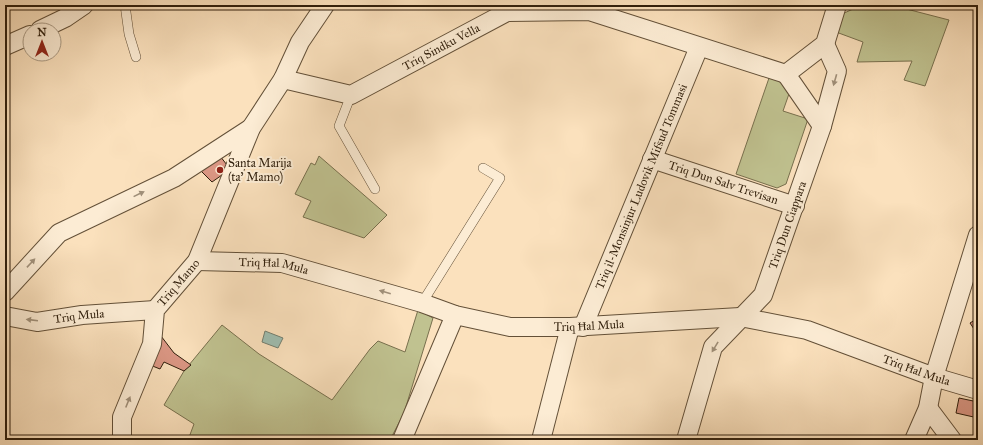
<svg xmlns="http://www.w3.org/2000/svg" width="983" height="445" font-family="'IM FELL Great Primer',serif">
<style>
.green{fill:#c0c290;stroke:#78704e}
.water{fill:#9fbeb1;stroke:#737e6f}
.building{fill:#da9683;stroke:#301f0c}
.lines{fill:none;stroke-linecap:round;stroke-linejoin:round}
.service-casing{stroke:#635038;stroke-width:10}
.minor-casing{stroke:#635038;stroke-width:20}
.service{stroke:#fcecd4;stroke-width:9}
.minor{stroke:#fcecd4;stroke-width:18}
.oneway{fill:#a0907a}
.poi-dot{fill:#8f2418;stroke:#fcecd4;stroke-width:1.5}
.labels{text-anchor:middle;stroke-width:4;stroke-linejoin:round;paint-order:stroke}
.street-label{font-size:12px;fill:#301f0c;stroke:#fcecd4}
.poi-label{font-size:12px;fill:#301f0c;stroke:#fcecd4;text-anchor:start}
</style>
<rect width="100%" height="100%" fill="#fbe1bd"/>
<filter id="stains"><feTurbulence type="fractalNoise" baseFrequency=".005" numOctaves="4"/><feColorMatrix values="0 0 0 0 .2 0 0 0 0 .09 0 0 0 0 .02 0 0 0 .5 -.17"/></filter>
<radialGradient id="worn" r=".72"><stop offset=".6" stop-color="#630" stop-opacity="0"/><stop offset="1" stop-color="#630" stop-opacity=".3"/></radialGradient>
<path class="green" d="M862 5H891L949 20 925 86 904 80 912 61 857 62 863 42 836 32 842 14Z
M769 78 784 81 790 91 783 111 808 119 786 184 777 188 736 174Z
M319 156 387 215 364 238 303 217 311 201 295 194 311 163 315 165Z
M418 310 433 318 404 413 390 440H188L194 424 164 405 184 371 222 325 259 354 332 400 370 349 378 341 405 352Z"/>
<path class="water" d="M265 331 283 338 278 348 262 342Z"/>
<path class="building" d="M220 156 227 165 222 175 212 182 200 170Z
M978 318V335L970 323Z
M161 336 174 353 191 365 184 371 164 362 160 369 150 365Z
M959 398 978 402V418L956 413Z"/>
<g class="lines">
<defs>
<path id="service" d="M125 5 129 34 136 57
M351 95 339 126 375 189
M422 303 500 178 483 168"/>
<g id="minor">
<path d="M40 30 65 18 84 5"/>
<path d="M5 46 30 35"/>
<path id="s1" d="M283 79 351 95 507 12 589 11 786 74"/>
<path d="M822 126 837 71 825 44"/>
<path id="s2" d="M652 159 795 206"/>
<path id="s3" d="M197 261 282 263 422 303 455 315 510 327H570L740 317 807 330 934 377 978 390"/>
<path d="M5 292 59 233 174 178 251 128"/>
<path id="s4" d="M5 316 37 322 82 315 155 310"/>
<path id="s5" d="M583 327 699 47"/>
<path d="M928 408 952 440"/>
<path id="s6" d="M122 440V417L152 344 155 310 197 261 251 128 283 79 300 42 325 5"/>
<path d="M402 440 455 315"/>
<path d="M541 440 570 327"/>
<path id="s7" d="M686 440 713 347 763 295 822 126 786 74 825 44 837 5"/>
<path d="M914 440 928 408 934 377 978 235"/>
</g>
</defs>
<use href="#service" class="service-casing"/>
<use href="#minor" class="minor-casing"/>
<use href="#service" class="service"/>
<use href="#minor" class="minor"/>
</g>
<defs><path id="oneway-solid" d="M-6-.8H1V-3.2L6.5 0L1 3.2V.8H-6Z"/></defs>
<g class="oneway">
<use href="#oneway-solid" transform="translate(835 80) rotate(106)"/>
<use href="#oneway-solid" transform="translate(139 194) rotate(-26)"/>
<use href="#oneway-solid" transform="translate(31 263) rotate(-47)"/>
<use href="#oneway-solid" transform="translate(385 292) rotate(-164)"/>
<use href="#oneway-solid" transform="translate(32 320) rotate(-173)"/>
<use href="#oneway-solid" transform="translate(715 347) rotate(121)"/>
<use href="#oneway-solid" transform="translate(128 402) rotate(-68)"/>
</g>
<circle class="poi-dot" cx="220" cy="170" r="4"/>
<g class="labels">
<g class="street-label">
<text dy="4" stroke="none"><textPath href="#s1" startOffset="172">Triq Sindku Vella</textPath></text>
<text dy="4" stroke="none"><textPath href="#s2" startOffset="75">Triq Dun Salv Trevisan</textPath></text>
<text dy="4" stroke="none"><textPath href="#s5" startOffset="152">Triq il-Monsinjur Ludovik Mifsud Tommasi</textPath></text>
<text dy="4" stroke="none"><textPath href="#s7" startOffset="243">Triq Dun Ciappara</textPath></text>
<text dy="4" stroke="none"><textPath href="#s3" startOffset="77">Triq Ħal Mula</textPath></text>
<text dy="4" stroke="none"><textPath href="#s6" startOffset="172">Triq Mamo</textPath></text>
<text dy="4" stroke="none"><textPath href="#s4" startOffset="75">Triq Mula</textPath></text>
<text dy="4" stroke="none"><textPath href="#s3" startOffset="401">Triq Ħal Mula</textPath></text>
<text dy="4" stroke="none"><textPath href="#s3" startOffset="737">Triq Ħal Mula</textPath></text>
</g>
<g class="poi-label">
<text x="228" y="167">Santa Marija<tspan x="228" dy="14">(ta' Mamo)</tspan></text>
</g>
</g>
<rect width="983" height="445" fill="none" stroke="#fbe1bd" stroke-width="20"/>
<rect x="6" y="6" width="971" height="433" fill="none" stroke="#301f0c" stroke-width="2"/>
<rect x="10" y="10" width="963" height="425" fill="none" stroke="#301f0c"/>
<g transform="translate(42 42)"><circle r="19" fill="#fcecd4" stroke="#aa9a84"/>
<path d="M0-3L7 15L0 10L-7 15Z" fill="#8f2418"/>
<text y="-6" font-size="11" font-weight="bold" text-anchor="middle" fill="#301f0c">N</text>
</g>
<rect width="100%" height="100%" filter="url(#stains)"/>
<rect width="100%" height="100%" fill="url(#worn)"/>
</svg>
